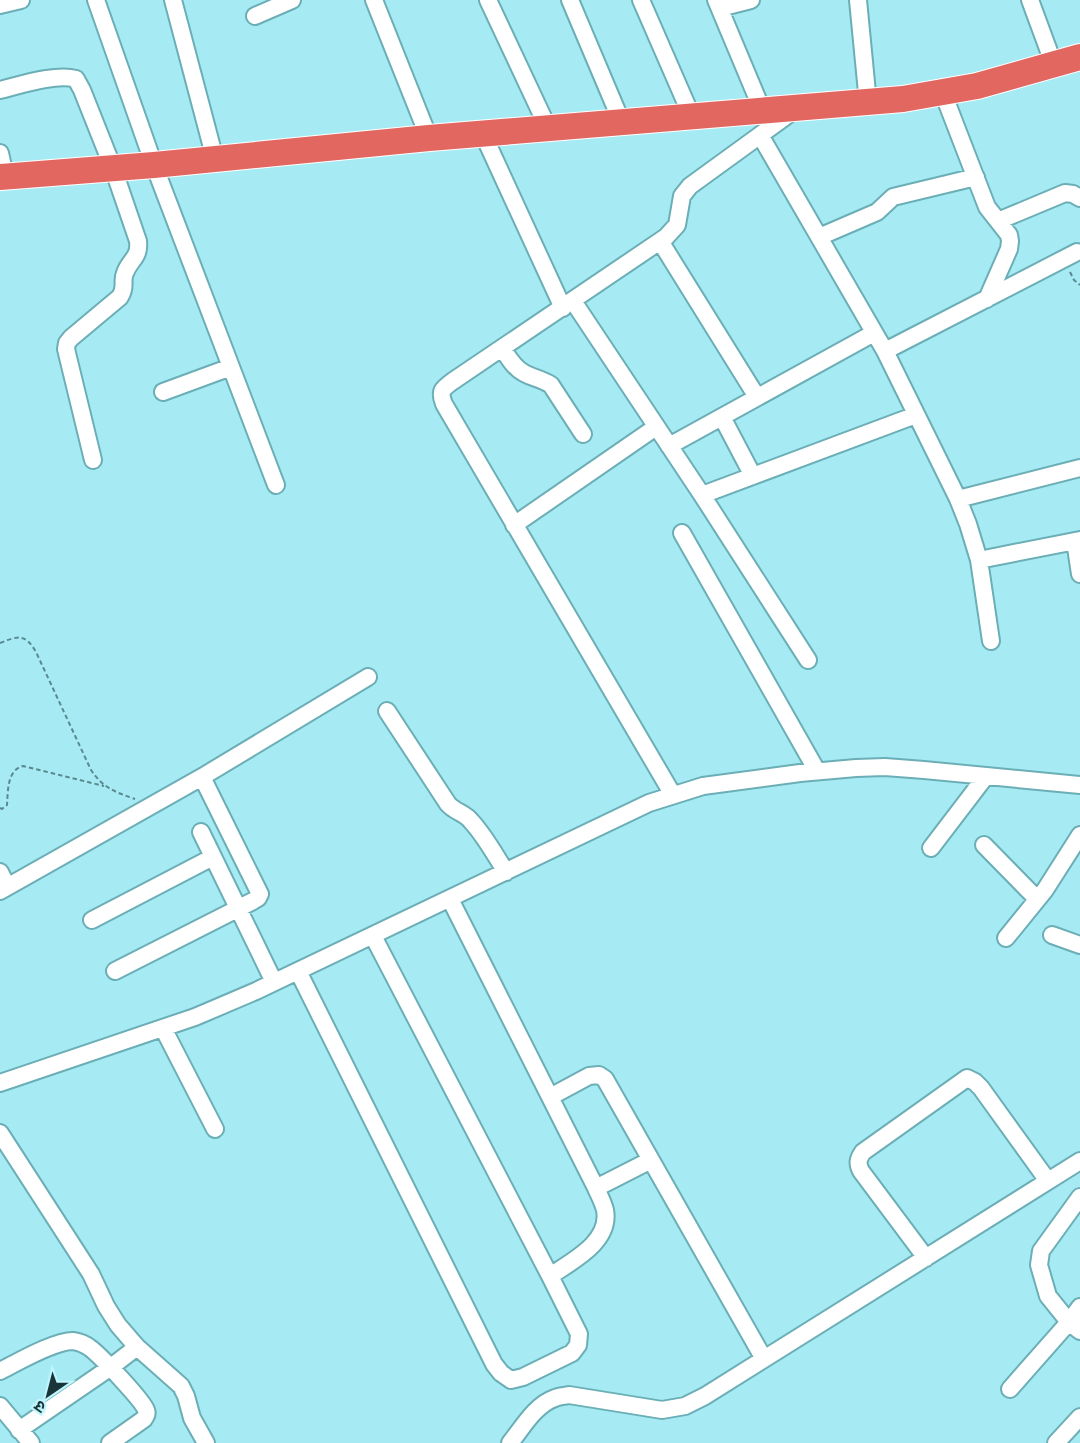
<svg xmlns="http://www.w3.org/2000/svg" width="1080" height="1443" font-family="Roboto,'Noto Sans Devanagari',sans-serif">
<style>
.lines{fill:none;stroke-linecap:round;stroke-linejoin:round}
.minor-casing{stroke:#6baeb6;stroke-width:20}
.highway-casing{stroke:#fff;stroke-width:28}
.path{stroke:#5a898f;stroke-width:2;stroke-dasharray:4.5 3;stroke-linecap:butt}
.minor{stroke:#fff;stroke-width:16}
.highway{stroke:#e36761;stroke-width:26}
</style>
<rect width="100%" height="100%" fill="#a6ebf3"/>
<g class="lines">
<defs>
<path id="minor" d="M96 0 154 165 276 485
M173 0 215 159
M374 0 429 138
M488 0 548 128
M570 0 622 123
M641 0 692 117
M716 0 763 112
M858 0 868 103
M1030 0 1054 65
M0 5 21 0
M720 8 751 0
M255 16 292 0
M0 90C20 85 57 73 76 79L82 90 113 168 138 241C140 258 130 259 125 273 121 282 127 286 120 297L71 338 67 343 66 349 93 460
M943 93 987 207 1009 235 1010 241 1009 249 987 299
M483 134 563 308
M760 135 885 351 958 499 968 524 979 560 991 641
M0 153 5 176
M998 221 1065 193 1073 194 1080 198
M819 237 877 212 893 197 976 177
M660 241 757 397
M573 301 702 495 808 660
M502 348C508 357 514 368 524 373 533 378 542 379 551 385L583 434
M885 351 1077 252
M163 392 231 367
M722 417 753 476
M669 446 874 333
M702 495 916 415
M958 499 1080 468
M514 525 656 427
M682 533 817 771
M1075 541 1080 574
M979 560 1080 540
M387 711 448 804C455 812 465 813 471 821 485 836 495 855 506 872
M673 795 444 404C439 391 442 389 453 381L666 237 677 225 682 196 690 186 796 109
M201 832 274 982
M984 845 1037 899
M931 848 986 776
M0 872 7 886
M0 891 202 777 368 677
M450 899 596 1188C599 1195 603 1202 605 1210 611 1242 572 1261 550 1276
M92 920 213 857
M1052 935 1080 945
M1006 938 1045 890 1080 835
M115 971 253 901 258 898 260 894 202 777
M298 971 494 1364 501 1373 511 1380 523 1377 572 1353 578 1345 579 1334 550 1276 373 936
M163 1028 215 1129
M0 1083 195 1017 256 991 649 803 703 786 800 773 856 768 885 767 924 770 1080 785
M550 1097 589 1076 599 1075 605 1079 764 1359
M0 1133 91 1274 106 1306 118 1325 137 1347 181 1386 186 1396 192 1418 206 1443
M596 1188 651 1160
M1080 1197 1041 1251 1039 1265 1048 1296 1069 1322 1080 1331
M926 1258 861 1171C857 1163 858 1159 863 1152L967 1078 975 1082 981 1088 1048 1181
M0 1371C18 1362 54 1341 73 1341 80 1342 85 1344 90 1348 100 1355 143 1401 146 1410 148 1415 146 1415 144 1419L110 1443
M1010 1389 1069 1322 1080 1307
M0 1406 31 1443
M19 1430 111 1367 137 1347
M510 1443C523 1427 535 1405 555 1398 559 1396 565 1396 569 1395L662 1410 685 1406 705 1396 1080 1161
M1056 1443 1080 1417"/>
<path id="highway" d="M0 177 154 165 429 138 903 99 977 86 1080 57"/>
</defs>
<use href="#minor" class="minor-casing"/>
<use href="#highway" class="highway-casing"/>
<path class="path" d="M1070 272 1074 280 1080 285
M0 643C18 636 25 633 36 652L91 770C103 788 115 792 135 799
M0 808 2 809 7 805C8 791 7 770 23 766L104 786"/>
<use href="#minor" class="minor"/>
<use href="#highway" class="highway"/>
</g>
<g transform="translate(48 1395) rotate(215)" stroke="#bff5fc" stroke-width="4.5" paint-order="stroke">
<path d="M0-4.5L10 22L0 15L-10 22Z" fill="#193539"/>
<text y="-9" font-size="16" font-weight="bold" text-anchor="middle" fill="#193539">उ</text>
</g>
</svg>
